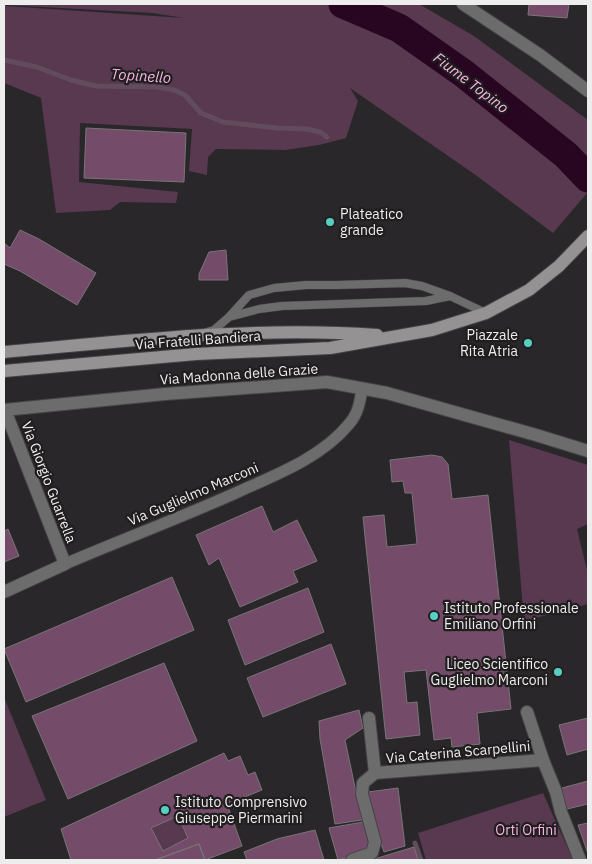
<svg xmlns="http://www.w3.org/2000/svg" width="592" height="864" font-family="'IBM Plex Sans',sans-serif">
<style>
.green{fill:#58394f;fill-rule:evenodd}
.lines{fill:none;stroke-linecap:round;stroke-linejoin:round}
.stream{stroke:#634b5e;stroke-width:5}
.river{stroke:#280520;stroke-width:29}
.building{fill:#744b68;stroke:#787577;fill-rule:evenodd}
.service-casing{stroke:#454345;stroke-width:9}
.pedestrian-casing{stroke:#454345;stroke-width:13}
.minor-casing{stroke:#454345;stroke-width:14}
.tertiary-casing{stroke:#454345;stroke-width:14}
.secondary-casing{stroke:#454345;stroke-width:14}
.service{stroke:#6d6c6d;stroke-width:8}
.pedestrian{stroke:#6d6c6d;stroke-width:11}
.minor{stroke:#6d6c6d;stroke-width:12}
.tertiary{stroke:#6d6c6d;stroke-width:12}
.secondary{stroke:#949293;stroke-width:12}
.poi-dot{fill:#56cec4;stroke:#201e1f;stroke-width:2}
.labels{text-anchor:middle;stroke-width:4.5;stroke-linejoin:round;paint-order:stroke}
.poi-label{font-size:14px;fill:#eeedee;stroke:#201e1f;text-anchor:start}
.street-label{font-size:14px;fill:#eeedee;stroke:#201e1f}
.park-label{font-size:14px;fill:#f8b4e3;stroke:#201e1f}
.water-label{font-size:15px;font-style:italic;fill:#f9b5e5;stroke:#201e1f}
</style>
<rect width="100%" height="100%" fill="#292729"/>
<path class="green" d="M4 4H419L474 36 588 120V192L553 233 477 176 350 88 358 101 346 138 319 145 285 150 216 149 208 157 207 175 189 171 192 129 80 123 79 182 178 192 176 203 120 202 110 210 56 213 41 98 4 83ZM6 5 152 13 184 18 6 6Z
M509 440 588 465V524L577 529 588 574V604L524 621Z
M4 697 46 800 4 817Z
M543 793 573 860H426L418 833Z
M178 816 188 838 163 851 151 828Z"/>
<g class="lines">
<path class="stream" d="M4 60 37 67 71 80 96 86 157 87 174 90 185 95 201 113 223 122 277 128 307 129 320 132 327 137
M415 843 421 860"/>
<path class="river" d="M343 4 399 28 463 73 566 155 588 178"/>
</g>
<path class="building" d="M529 4H569L567 18 528 15Z
M86 128 186 133 184 182 84 178Z
M20 230 39 239 96 273 77 305 20 271 4 264V243L10 248Z
M226 250 228 280H199V274L209 252Z
M432 455 442 457 448 464 452 499 488 495 511 709 477 713 480 744 452 747 451 738 434 740 426 670 404 672 407 703 417 702 420 735 386 739 363 517 384 515 387 547 417 544 412 493H405L403 481 392 482 390 460Z
M262 506 273 532 297 520 317 561 293 571 298 582 240 607 219 558 209 565 196 535Z
M8 529 19 556 4 562V531Z
M172 577 194 630 26 702 4 649Z
M308 588 324 632 245 665 228 620Z
M331 644 346 684 263 717 247 678Z
M164 663 197 741 68 799 32 716Z
M359 710 363 728 345 740 362 820 335 824 320 739 319 721Z
M588 718V749L567 755 559 725Z
M224 753 228 761 240 756 248 775 255 772 262 790 227 804 242 846 205 860 199 844 155 860H71L61 829ZM178 816 188 838 163 851 151 828Z
M588 781V804L567 809 562 788Z
M398 788 405 846 384 852 374 824 368 792Z
M363 822 372 844 370 852 338 860 329 828Z
M588 823V854L578 825Z
M315 830 324 860H247L244 852 277 839Z
M199 844 205 860H155Z
M414 847 418 860H371Z"/>
<g class="lines">
<defs>
<path id="service" d="M229 317 259 309 282 306 426 301 450 296
M207 332 214 330 229 317 249 295 274 288 306 285H337L405 283 422 286 450 296 486 313"/>
<path id="pedestrian" d="M65 564C123 539 183 517 240 491 278 474 322 457 349 424 358 414 360 402 362 389"/>
<path id="minor" d="M4 410 165 394 327 382 387 393 536 435 588 451
M4 592 65 564 5 410
M527 712 543 760 556 792 561 812 580 860
M369 718 375 773
M375 773 543 760
M352 860 372 853 375 842 362 794 363 783 375 773"/>
<path id="tertiary" d="M463 4 540 55 588 91"/>
<path id="secondary" d="M4 352C127 341 253 326 377 335
M4 371 196 354 330 348 432 330 486 313 529 290 559 266 588 236"/>
</defs>
<use href="#service" class="service-casing"/>
<use href="#pedestrian" class="pedestrian-casing"/>
<use href="#minor" class="minor-casing"/>
<use href="#tertiary" class="tertiary-casing"/>
<use href="#secondary" class="secondary-casing"/>
<use href="#service" class="service"/>
<use href="#pedestrian" class="pedestrian"/>
<use href="#minor" class="minor"/>
<use href="#tertiary" class="tertiary"/>
<use href="#secondary" class="secondary"/>
</g>
<g class="poi-dot">
<circle cx="330" cy="222" r="5"/>
<circle cx="528" cy="343" r="5"/>
<circle cx="434" cy="616" r="5"/>
<circle cx="558" cy="672" r="5"/>
<circle cx="165" cy="810" r="5"/>
</g>
<g class="labels">
<g class="poi-label">
<text x="340" y="219">Plateatico<tspan x="340" dy="16">grande</tspan></text>
<text x="518" y="340" text-anchor="end">Piazzale<tspan x="518" dy="16">Rita Atria</tspan></text>
<text x="444" y="613">Istituto Professionale<tspan x="444" dy="16">Emiliano Orfini</tspan></text>
<text x="548" y="669" text-anchor="end">Liceo Scientifico<tspan x="548" dy="16">Guglielmo Marconi</tspan></text>
<text x="175" y="807">Istituto Comprensivo<tspan x="175" dy="16">Giuseppe Piermarini</tspan></text>
</g>
<g class="street-label">
<text transform="translate(198 340) rotate(-4)" y="5">Via Fratelli Bandiera</text>
<text transform="translate(239 374) rotate(-4)" y="5">Via Madonna delle Grazie</text>
<text transform="translate(49 482) rotate(69)" y="5">Via Giorgio Guarrella</text>
<text transform="translate(193 494) rotate(-23)" y="5">Via Guglielmo Marconi</text>
<text transform="translate(458 752) rotate(-5)" y="5">Via Caterina Scarpellini</text>
</g>
<g class="park-label">
<text x="526" y="835">Orti Orfini</text>
</g>
<g class="water-label">
<text transform="translate(141 76) rotate(4)" y="5">Topinello</text>
<text transform="translate(471 83) rotate(37)" y="5">Fiume Topino</text>
</g>
</g>
<rect width="592" height="864" fill="none" stroke="#eeedee" stroke-width="10"/>
</svg>
